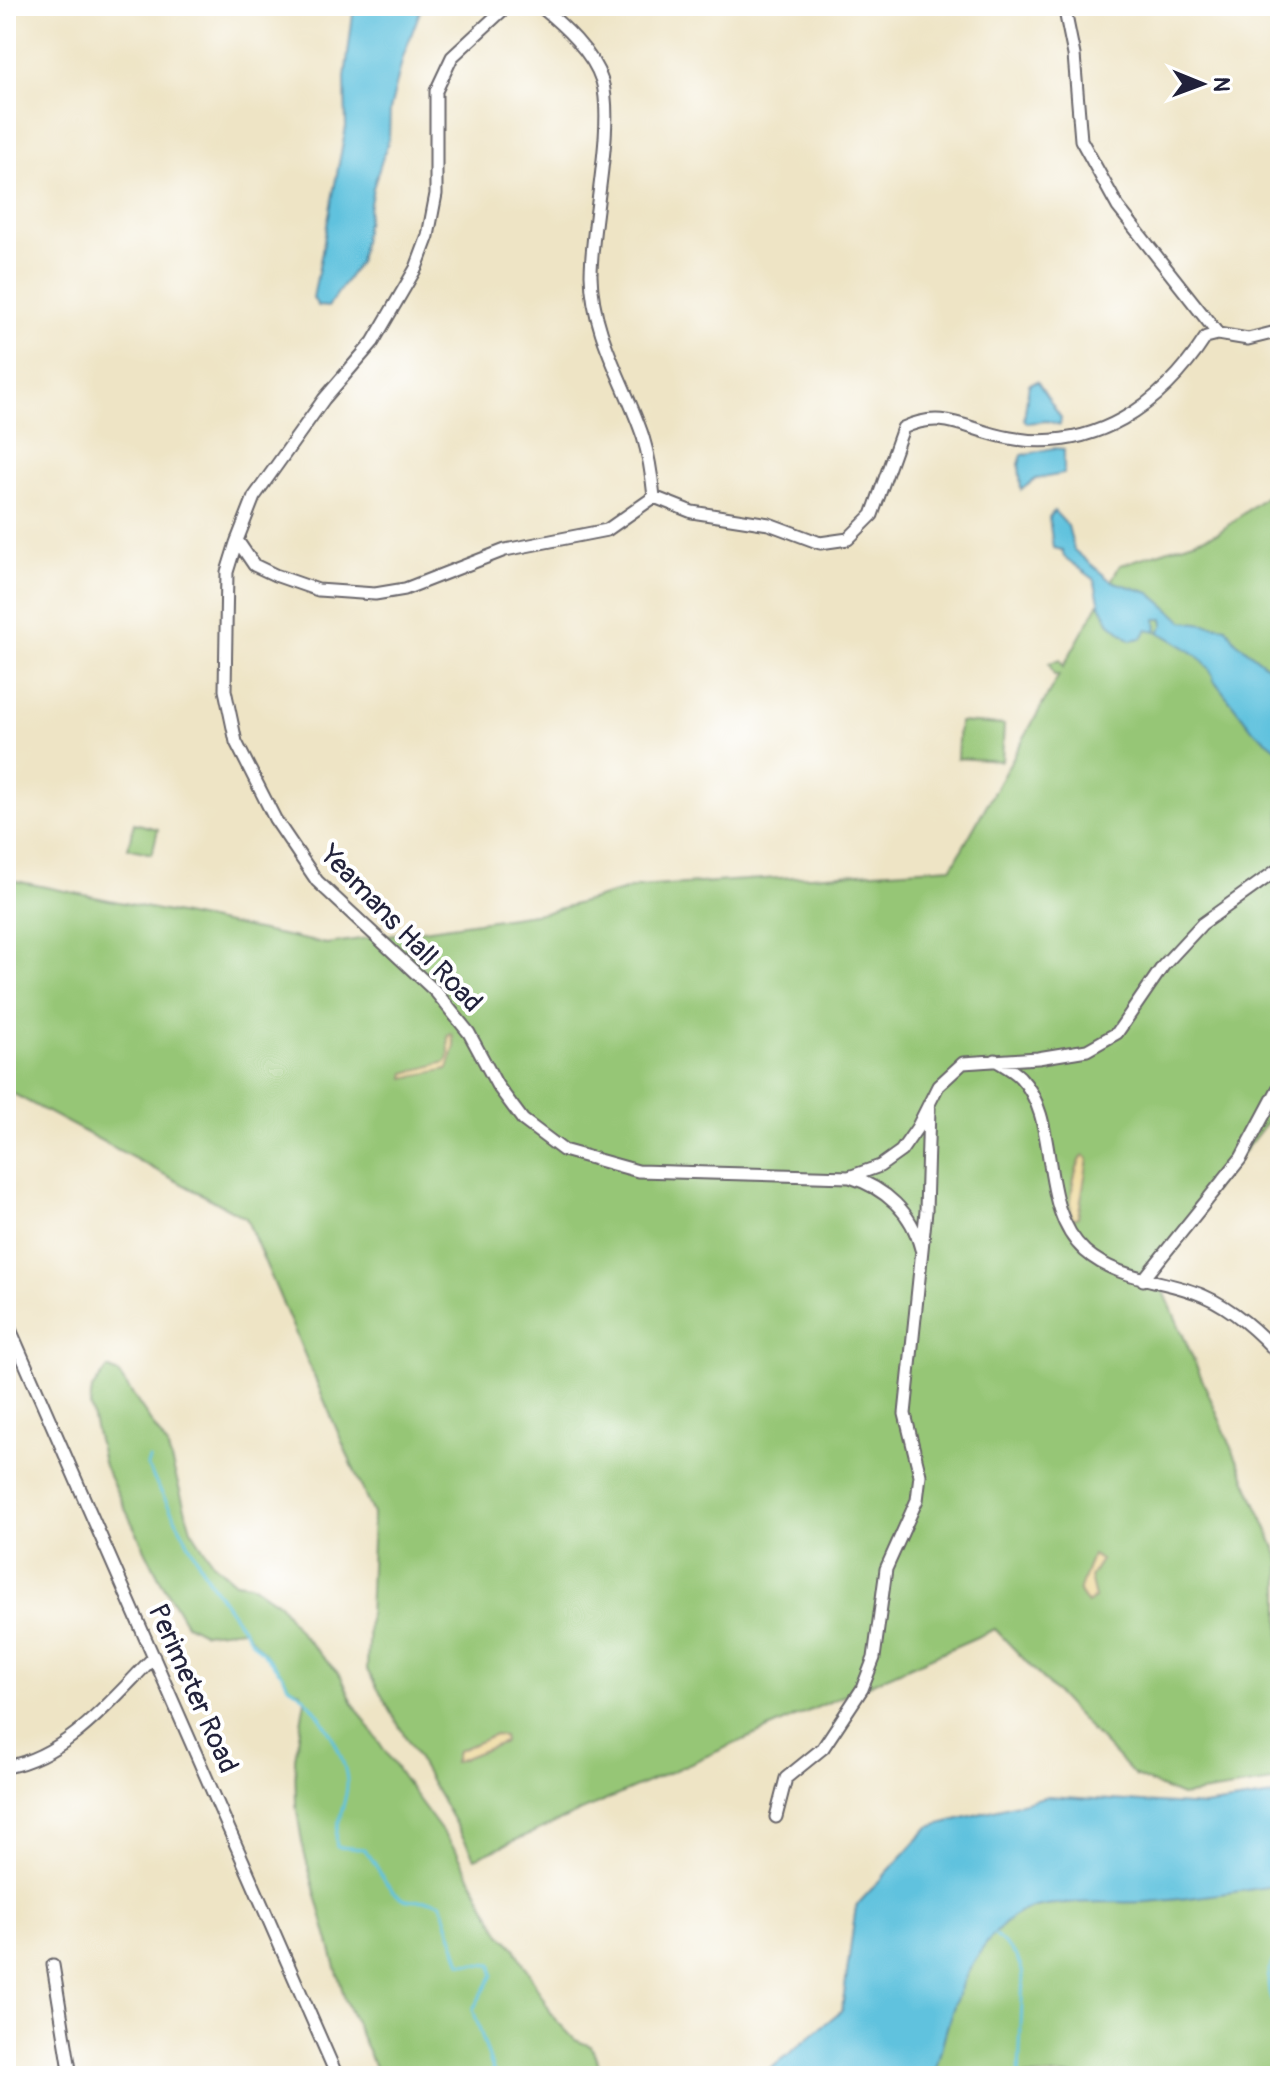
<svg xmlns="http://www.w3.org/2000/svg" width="1286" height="2082" font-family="Pangolin,sans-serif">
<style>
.green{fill:#96c676;stroke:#5c7458;stroke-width:2}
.sand{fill:#eeda9e;stroke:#887e6c;stroke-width:2}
.water{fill:#60c2de;stroke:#41728c;stroke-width:2}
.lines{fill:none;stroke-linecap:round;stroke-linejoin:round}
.stream{stroke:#60c2de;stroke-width:3}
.minor-casing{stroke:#69666b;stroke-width:15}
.minor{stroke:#fff;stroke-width:11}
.labels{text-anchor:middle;stroke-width:8;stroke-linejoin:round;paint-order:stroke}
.street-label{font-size:28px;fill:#22223b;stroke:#fff}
</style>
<rect width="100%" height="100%" fill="#fff"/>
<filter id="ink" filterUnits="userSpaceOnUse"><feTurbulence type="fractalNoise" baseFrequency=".0125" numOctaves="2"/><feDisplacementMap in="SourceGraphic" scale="16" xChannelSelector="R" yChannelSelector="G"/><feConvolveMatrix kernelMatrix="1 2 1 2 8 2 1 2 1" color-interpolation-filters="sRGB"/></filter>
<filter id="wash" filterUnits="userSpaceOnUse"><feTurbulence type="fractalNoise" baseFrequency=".006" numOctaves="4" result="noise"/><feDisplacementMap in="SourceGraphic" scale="32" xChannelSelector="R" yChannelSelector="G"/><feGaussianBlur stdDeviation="1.8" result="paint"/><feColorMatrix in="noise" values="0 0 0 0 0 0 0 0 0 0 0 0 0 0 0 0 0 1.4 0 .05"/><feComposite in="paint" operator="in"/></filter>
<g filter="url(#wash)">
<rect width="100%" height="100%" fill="#eee4c5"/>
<path class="green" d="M1280 485V1106L1153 1266 1280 1559V1781L1181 1796 1135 1776 995 1629 475 1858 367 1670 373 1514 246 1218 6 1090V879L326 944 547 912 637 887 952 867 1059 675H1054L1049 663 1060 660 1063 667 1120 565 1218 533Z
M959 722 1004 725 1002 761 957 758Z
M134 823 158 829 152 854 128 848Z
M108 1368 118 1373 167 1446 191 1529 213 1563 235 1582 250 1584 279 1604 302 1635 341 1676 352 1701 402 1777 457 1852 501 1934 515 1948 554 2018 575 2040 591 2046 604 2076H379L345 2000 303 1848 296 1805 295 1758 305 1700 300 1691 288 1686 283 1675 243 1629 203 1633 186 1624 159 1578 104 1466 90 1406 92 1389Z
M1280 1861V2076H922L968 1914Z"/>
<path class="sand" d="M452 1034 455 1046 448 1069 404 1078 405 1073 446 1062 449 1053 448 1035Z
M1084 1155 1088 1159 1078 1217 1073 1219C1067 1206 1074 1166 1084 1155Z
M1092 1555 1101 1560 1090 1577 1095 1598 1087 1604 1079 1592Z
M495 1735 503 1736 504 1742 454 1762 457 1751Z"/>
<path class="water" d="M354 6H422L403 57 390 110 389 138 373 188 359 262 328 307 318 306 313 298 346 127 345 78Z
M1037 381 1061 418 1060 425 1047 421 1027 423 1024 419 1029 384Z
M1053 448 1064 449V474L1036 479 1021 490 1019 464 1022 455Z
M1054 511 1068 526 1074 550 1111 581 1150 593 1183 621 1226 627 1236 641 1277 674 1280 751 1252 729 1214 680C1210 658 1177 643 1159 632L1164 625 1163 619H1156L1157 631 1147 629 1142 638 1130 640 1109 622 1100 605 1094 579 1064 557 1062 550 1053 548 1049 517Z
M1280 1795V1885C1236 1892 1191 1899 1147 1902 1115 1904 1038 1897 1014 1916 962 1956 950 2016 934 2076H762L842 2010 856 1906 929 1827 1048 1796 1204 1806Z"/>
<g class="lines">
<path class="stream" d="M149 1459 147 1466 209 1581 250 1639 283 1675 288 1686C314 1696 349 1758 347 1786 346 1806 333 1827 337 1847L364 1849C379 1864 384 1890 404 1899 415 1904 428 1897 441 1903L461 1963 492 1965 493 1975 473 2009 495 2076
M995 1935 1017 1957 1023 1974 1019 2076
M1280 1948C1263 1973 1266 1995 1280 2020"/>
</g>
</g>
<g filter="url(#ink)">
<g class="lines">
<defs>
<path id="minor" d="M507 6 452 57 436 91V194L428 236 416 268 373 342 324 399 254 497 236 543 227 572 225 690 236 742 275 819 317 881 436 992 469 1033 497 1085 523 1120 563 1150 638 1171 849 1177 880 1166 901 1151 917 1128 938 1086 963 1063 1038 1058 1087 1050 1117 1033 1163 966 1202 924 1280 868
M540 6C563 25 593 52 602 81 615 125 591 223 591 275 592 334 625 383 643 437 649 456 652 477 654 497
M1064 6 1074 55 1081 140 1118 207 1218 334
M237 540 254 565 275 575 318 590 375 594 405 589 505 550 607 530 654 497 692 512 769 524 820 543 848 539 872 515 903 428C945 408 968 431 1010 438 1094 453 1162 405 1206 337L1218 334 1248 339 1280 331
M995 1060C1003 1065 1013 1070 1020 1077 1062 1121 1036 1206 1085 1251 1119 1281 1166 1279 1204 1296 1232 1308 1260 1333 1280 1356
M850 1177C885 1188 912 1212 921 1249
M1143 1280 1241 1158 1280 1085
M6 1320 337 2076
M6 1767C69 1755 111 1700 154 1657
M776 1817 786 1778 823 1748 862 1689 874 1658 886 1569 917 1500 920 1475 905 1414 926 1211 929 1108
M53 1965 71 2076"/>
</defs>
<use href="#minor" class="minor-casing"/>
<use href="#minor" class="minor"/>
</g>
</g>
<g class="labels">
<g class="street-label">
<text transform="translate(402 928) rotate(46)" y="10">Yeamans Hall Road</text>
<text transform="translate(194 1688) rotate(66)" y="10">Perimeter Road</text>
</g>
</g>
<rect width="1286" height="2082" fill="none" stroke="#fff" stroke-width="32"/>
<g transform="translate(1202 84) rotate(91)" stroke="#ffffff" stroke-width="6" paint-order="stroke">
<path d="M0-6L14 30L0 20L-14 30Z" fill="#22223b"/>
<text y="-12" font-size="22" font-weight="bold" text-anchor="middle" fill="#22223b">N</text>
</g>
</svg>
